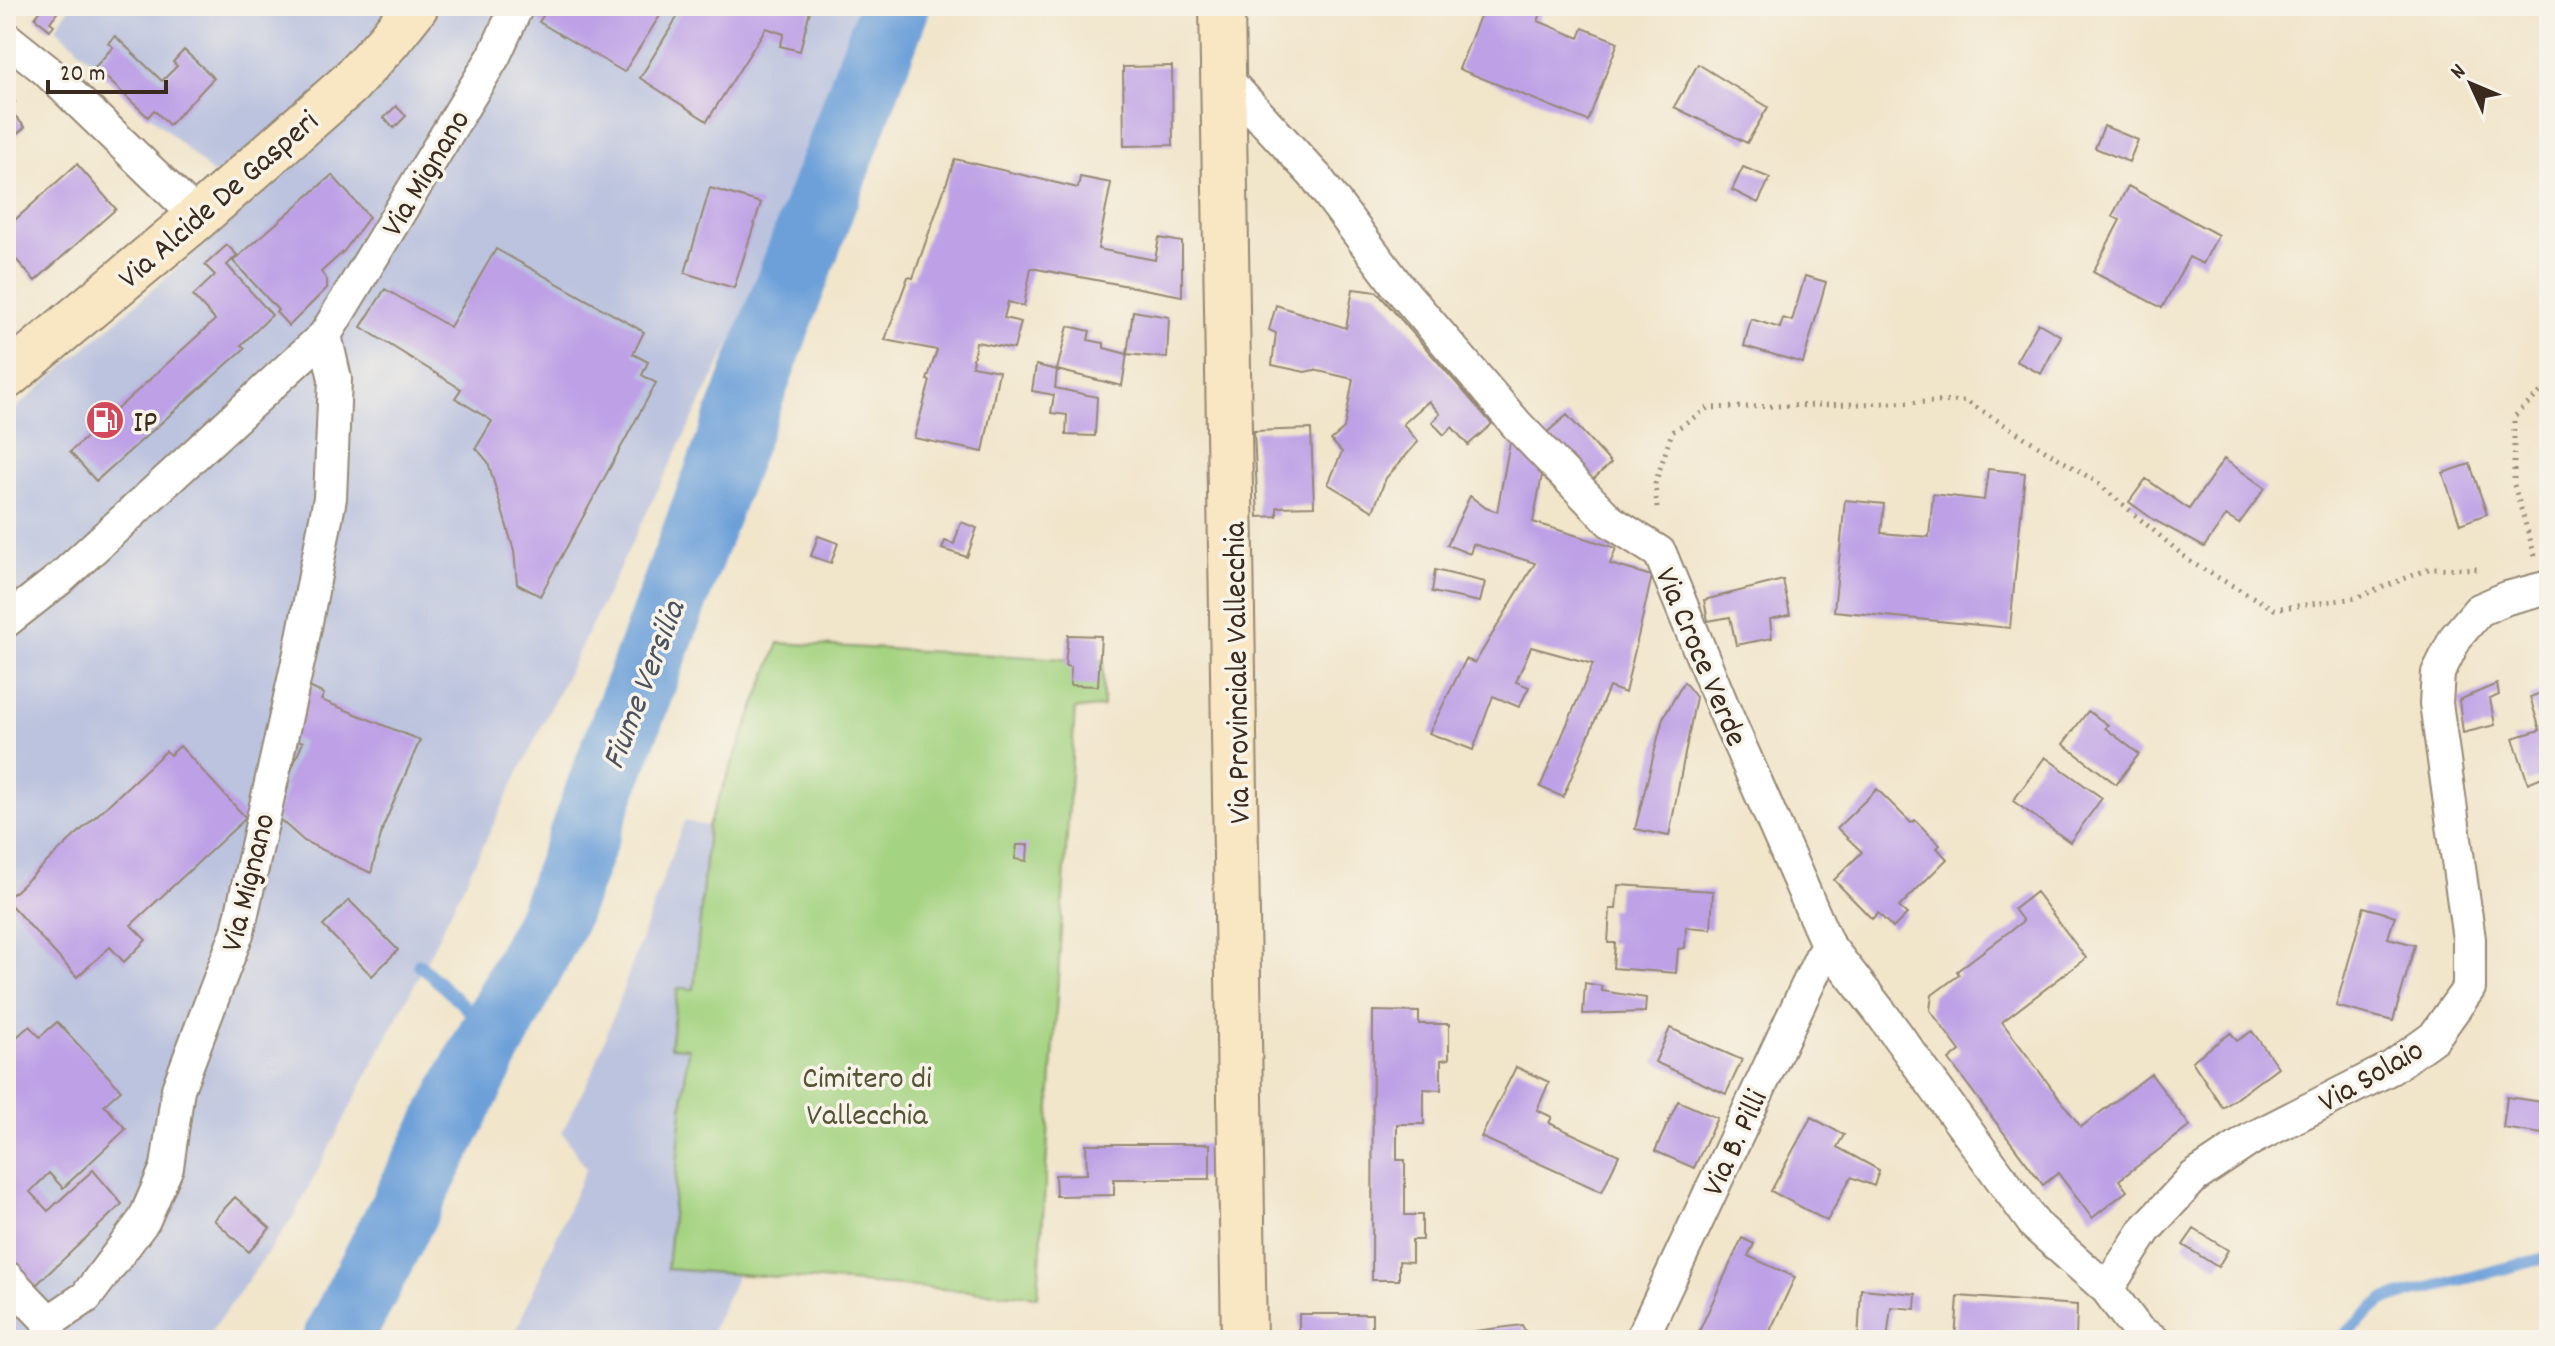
<svg xmlns="http://www.w3.org/2000/svg" width="2555" height="1346" font-family="Dekko,sans-serif">
<style>
.industrial{fill:#bbc3de}
.green{fill:#a4d381;stroke:#707e50;stroke-width:2}
.lines{fill:none;stroke-linecap:round;stroke-linejoin:round}
.stream{stroke:#6da0d9;stroke-width:12}
.river{stroke:#6da0d9;stroke-width:70}
.building{fill:#bda0e6}
.street-casing{stroke:#968874;stroke-width:36}
.secondary-casing{stroke:#968874;stroke-width:48}
.path{stroke:#968874;stroke-width:5;stroke-dasharray:2 6;stroke-linecap:butt}
.street{stroke:#fff;stroke-width:32}
.secondary{stroke:#f9e7c3;stroke-width:44}
.labels{text-anchor:middle;stroke-width:7;stroke-linejoin:round;paint-order:stroke}
.street-label{font-size:32px;fill:#3b2a1e;stroke:#f7f3e8}
.poi-label{font-size:32px;fill:#3b2a1e;stroke:#f7f3e8;text-anchor:start}
.park-label{font-size:32px;fill:#555437;stroke:#f7f3e8}
.water-label{font-size:34px;font-style:italic;fill:#4c535f;stroke:#f7f3e8}
</style>
<rect width="100%" height="100%" fill="#f7f3e8"/>
<filter id="ink" filterUnits="userSpaceOnUse"><feTurbulence type="fractalNoise" baseFrequency=".0125" numOctaves="2"/><feDisplacementMap in="SourceGraphic" scale="16" xChannelSelector="R" yChannelSelector="G"/><feConvolveMatrix kernelMatrix="1 2 1 2 8 2 1 2 1" color-interpolation-filters="sRGB"/></filter>
<filter id="wash" filterUnits="userSpaceOnUse"><feTurbulence type="fractalNoise" baseFrequency=".006" numOctaves="4" result="noise"/><feDisplacementMap in="SourceGraphic" scale="32" xChannelSelector="R" yChannelSelector="G"/><feGaussianBlur stdDeviation="1.8" result="paint"/><feColorMatrix in="noise" values="0 0 0 0 0 0 0 0 0 0 0 0 0 0 0 0 0 1.4 0 .05"/><feComposite in="paint" operator="in"/></filter>
<g filter="url(#wash)">
<rect width="100%" height="100%" fill="#f1e5ca"/>
<path class="industrial" d="M70 6H858L830 140 425 964 294 1216 205 1340H6V417L248 206 56 28Z
M684 821 708 826 694 990 678 988 670 1047H688L667 1268 738 1273 708 1340H512L586 1168 562 1132 594 1069Z"/>
<path class="green" d="M779 643 1103 661V707L1075 709 1038 1296 667 1269 688 1048 670 1047 678 988 694 989 708 826Z"/>
<g class="lines">
<path class="stream" d="M6 583 8 584
M419 964 494 1034
M2338 1340 2383 1300 2541 1259 2549 1262"/>
<path class="river" d="M337 1340 552 920 895 6"/>
</g>
<g id="blocks">
<path class="building" d="M44 6H55L59 10 50 22 54 25 50 30 35 18Z
M549 6H666L624 72 539 22Z
M684 6 729 7 811 6 800 51 780 46 784 34 766 28 707 121 640 78Z
M1484 6H1536L1543 9 1538 21 1579 38 1583 28 1618 42 1588 121 1459 69Z
M115 36 162 81 177 66 173 62 184 50 214 78 169 125 154 110 148 117 95 67 113 47 108 43Z
M1698 64 1768 107 1747 143 1674 107Z
M1172 66 1173 145 1124 146 1123 67Z
M6 92 15 102 8 108 25 127 6 144Z
M396 106 406 116 394 128 384 118Z
M2104 126 2138 140 2129 162 2095 148Z
M955 159 1078 188 1080 177 1111 183 1098 249 1155 260 1159 238 1182 242V296L1031 268 1024 306 1008 302 1004 318 1021 322 1014 349 976 342 972 366 999 371 983 452 914 438 930 381 927 380 937 350 885 340 908 277 913 278Z
M77 164 116 209 35 281 6 248V228Z
M1743 167 1770 178 1758 203 1732 190Z
M332 175 369 217 344 251 321 272 327 280V288L289 326 276 312 278 310 233 261Z
M2128 186 2218 235 2203 264 2189 257 2162 308 2093 272 2120 220 2112 216Z
M710 188 761 203 734 288 685 273Z
M227 245 237 255 227 265 272 315 241 345 245 348 96 481 70 452 215 320 193 296 215 275 205 265Z
M496 249 644 332 633 354 648 362 642 375 656 383 540 596 517 584 514 551 488 462 476 448 492 421 455 398 461 389 361 327 385 289 450 327Z
M1805 276 1826 282 1803 363 1744 346 1751 319 1780 328 1783 318 1792 321Z
M1353 289 1377 292 1492 424 1468 445 1452 427 1444 435 1432 422 1440 414 1429 401 1403 424 1418 442 1386 478 1373 511 1328 484 1342 452 1331 440 1344 429 1353 379 1314 370 1305 372 1272 365 1276 333 1269 330 1276 305 1346 328Z
M1133 311 1169 317 1167 358 1127 354Z
M2038 323 2061 336 2041 374 2016 361Z
M1068 326 1090 331 1088 340 1104 343V348L1127 354 1122 386 1057 370Z
M1036 365 1057 370 1055 388 1097 397 1095 436 1066 435 1067 415 1051 413 1054 395 1032 391Z
M1567 415 1611 463 1588 484 1544 435Z
M1311 429 1314 506 1277 507V516L1258 517 1254 431Z
M1510 442 1543 470 1533 522 1616 548 1610 564 1652 576 1625 693 1609 687 1563 797 1540 787 1593 664 1531 647 1516 682 1529 687 1519 707 1493 696 1473 750 1429 733 1466 659 1475 663 1535 563 1473 544 1470 554 1447 545 1470 496 1486 508 1497 512Z
M2224 459 2265 488 2239 524 2226 516 2204 547 2154 520 2129 502 2146 479 2189 509Z
M2470 464 2487 514 2460 524 2443 473Z
M1988 469 2025 473 2010 628 1834 611 1845 500 1884 504 1881 533 1929 537 1933 494 1984 500Z
M961 522 977 528 967 557 942 549 945 541 954 544Z
M818 536 838 543 831 563 811 556Z
M1435 570 1485 582 1480 602 1432 592Z
M1783 580 1790 615 1770 619 1772 638 1736 645 1730 617 1708 621 1704 600Z
M1068 635 1101 636 1098 686 1070 685 1071 667 1065 666Z
M1684 682 1696 697 1669 836 1635 829 1663 718Z
M2497 684 2499 695 2490 699 2495 725 2463 733 2459 700Z
M309 687 324 694 321 700 420 740 383 827 371 873 304 841 276 816 288 788 284 787 303 742 289 736Z
M2549 690V774L2528 783 2513 738 2540 730 2530 697Z
M2088 711 2108 725 2105 728 2139 754 2116 784 2063 744Z
M180 746 246 818 131 925 146 940 124 962 110 947 77 977 6 900 166 751 170 755Z
M2045 757 2102 798 2070 842 2013 801Z
M1877 789 1911 823 1915 820 1940 845 1937 848 1947 859 1899 907 1907 914 1893 928 1878 913 1872 919 1834 880 1862 852 1837 828Z
M1017 845H1028L1027 861 1015 859Z
M1618 885 1713 891 1711 929 1686 927 1685 948 1678 949 1676 973 1613 968 1615 943H1608L1610 909H1616Z
M2036 892 2086 958 2002 1022 2081 1127 2151 1074 2190 1126 2119 1180 2127 1191 2092 1218 2058 1173 2043 1185 1949 1060 1960 1051 1930 1010 1932 995 1959 975 1957 971 2023 921 2014 909Z
M349 900 398 950 372 976 323 926Z
M2364 907 2395 916 2388 938 2415 945 2393 1021 2336 1006Z
M1585 983 1602 986V991L1646 998 1645 1012 1583 1014Z
M1373 1011 1419 1012V1024H1449V1059L1441 1060V1090L1424 1089V1124H1397V1160H1405V1215H1422V1240H1412V1262L1399 1261V1280H1372Z
M57 1022 121 1090 104 1105 126 1129 63 1188 49 1173 30 1192 48 1211 93 1170 122 1204 36 1285 6 1254V1047L29 1026 40 1037Z
M1670 1028 1742 1060 1726 1094 1655 1062Z
M2252 1031 2278 1067 2223 1108 2192 1061 2231 1033 2237 1041Z
M1516 1067 1549 1082 1537 1110 1552 1117 1549 1123 1619 1155 1602 1192 1481 1137Z
M2507 1097 2549 1103V1135L2503 1128Z
M1678 1101 1717 1118 1694 1168 1655 1151Z
M1811 1117 1844 1135 1837 1147 1879 1170 1874 1186 1851 1177 1827 1221 1771 1191Z
M1086 1144H1210V1179H1114V1195L1056 1196 1055 1175 1087 1174Z
M235 1197 270 1228 249 1252 214 1220Z
M2194 1229 2228 1250 2218 1267 2183 1245Z
M1742 1238 1754 1244 1748 1256 1795 1277 1766 1340H1695Z
M1861 1289 1916 1294 1915 1309 1891 1307 1887 1340H1858Z
M1958 1296 2077 1305 2076 1340H1955Z
M1299 1314H1372V1340H1299Z
M1522 1325 1530 1340H1477L1475 1331Z"/>
</g>
</g>
<g filter="url(#ink)">
<use href="#blocks" fill-opacity="0" stroke="#968874" stroke-width="2"/>
<g class="lines">
<defs>
<path id="street" d="M6 38 46 70 198 217
M1225 78 1316 177 1397 285 1517 425 1610 521 1660 553 1725 712 1827 944 1881 1013 2035 1225 2107 1289 2139 1332 2153 1340
M6 621 62 577 325 335
M6 1277 49 1322 86 1297 144 1220 167 1167 178 1089 238 931 300 653 330 498 335 379 325 335 494 56 517 6
M2107 1289 2145 1230 2194 1177 2251 1139 2391 1068 2434 1037 2469 988V939L2436 703 2438 673 2456 637 2479 610 2507 598 2549 587
M1641 1340 1827 944"/>
<path id="secondary" d="M1222 6 1244 1340
M6 377 198 217 349 84 388 41 416 6"/>
</defs>
<use href="#street" class="street-casing"/>
<use href="#secondary" class="secondary-casing"/>
<path class="path" d="M1657 508 1655 484 1672 432 1708 408 1966 401 2095 481 2192 563 2274 609 2356 598 2431 568 2481 569
M2535 556 2514 485V417L2549 384"/>
<use href="#street" class="street"/>
<use href="#secondary" class="secondary"/>
</g>
</g>
<defs>
<symbol id="fuel-disc" viewBox="-11 -11 22 22"><circle r="9.5" fill="#d1495b" stroke="#f7f3e8"/><path d="M-5.5-6h7V0h2V4h1.3V-2.5L3-4.5l.8-.8L6-3V5H2.5V1h-1V6h-7ZM-4.2-4.7v3.2H.2V-4.7Z" fill="#fff"/></symbol>
</defs>
<g fill-rule="evenodd">
<use href="#fuel-disc" x="83" y="398" width="44" height="44"/>
</g>
<g class="labels">
<g class="street-label">
<text transform="translate(424 172) rotate(-59)" y="11">Via Mignano</text>
<text transform="translate(217 198) rotate(-41)" y="11">Via Alcide De Gasperi</text>
<text transform="translate(1703 656) rotate(67)" y="11">Via Croce Verde</text>
<text transform="translate(1235 673) rotate(-91)" y="11">Via Provinciale Vallecchia</text>
<text transform="translate(246 882) rotate(-76)" y="11">Via Mignano</text>
<text transform="translate(2370 1074) rotate(-30)" y="11">Via Solaio</text>
<text transform="translate(1733 1142) rotate(-65)" y="11">Via B. Pilli</text>
</g>
<g class="poi-label">
<text x="133" y="431">IP</text>
</g>
<g class="park-label">
<text x="867" y="1087">Cimitero di<tspan x="867" dy="37">Vallecchia</tspan></text>
</g>
<g class="water-label">
<text transform="translate(641 684) rotate(-69)" y="12">Fiume Versilia</text>
</g>
</g>
<rect width="2555" height="1346" fill="none" stroke="#f7f3e8" stroke-width="32"/>
<g transform="translate(2471 84) rotate(314)" stroke="#f7f3e8" stroke-width="6" paint-order="stroke">
<path d="M0-6L14 30L0 20L-14 30Z" fill="#3b2a1e"/>
<text y="-12" font-size="22" font-weight="bold" text-anchor="middle" fill="#3b2a1e">N</text>
</g>
<path d="M48 80v12h118v-12" fill="none" stroke="#3b2a1e" stroke-width="4"/>
<text x="60" y="80" font-size="24" fill="#3b2a1e" stroke="#f7f3e8" stroke-width="6" paint-order="stroke">20 m</text>
</svg>
